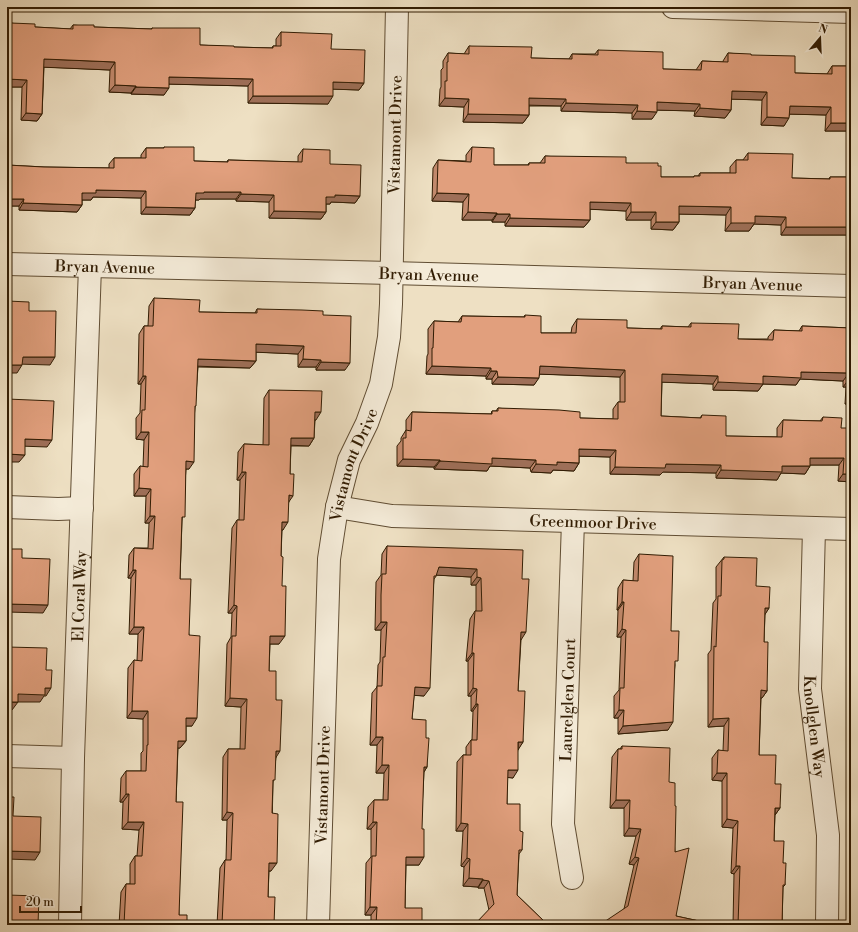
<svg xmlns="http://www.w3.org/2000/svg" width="858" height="932" font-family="'Libre Bodoni',serif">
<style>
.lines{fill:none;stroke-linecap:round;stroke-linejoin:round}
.minor-casing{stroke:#604d33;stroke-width:24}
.minor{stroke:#f4ebd8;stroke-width:22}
.wall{fill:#c2896c;stroke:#311c03}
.shaded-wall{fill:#9e6f58;stroke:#311c03}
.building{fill:#e19f7d;stroke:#311c03}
.labels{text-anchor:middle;stroke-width:4;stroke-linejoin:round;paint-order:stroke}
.street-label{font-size:16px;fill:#311c03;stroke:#f4ebd8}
</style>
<rect width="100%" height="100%" fill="#eee0c3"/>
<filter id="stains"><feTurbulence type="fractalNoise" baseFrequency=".005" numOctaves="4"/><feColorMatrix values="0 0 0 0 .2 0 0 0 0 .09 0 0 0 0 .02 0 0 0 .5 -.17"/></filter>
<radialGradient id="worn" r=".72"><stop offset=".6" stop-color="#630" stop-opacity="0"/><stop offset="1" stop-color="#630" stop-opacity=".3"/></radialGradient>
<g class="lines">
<defs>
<g id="minor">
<path d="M673 7 851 12"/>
<path id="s1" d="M7 264 90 266 391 273 851 286"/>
<path d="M7 507 58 509 82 508"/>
<path id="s2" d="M337 507 392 516 851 529"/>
<path id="s3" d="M814 528 810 689 828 835 827 925"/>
<path d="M7 756 73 758"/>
<path id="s4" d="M572 878 563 824 573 521"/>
<path id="s5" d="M70 925 73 758 90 266"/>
<path id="s6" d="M318 925 329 559 337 507 349 460 367 423 381 384 389 337 391 304 397 7"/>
</g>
</defs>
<use href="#minor" class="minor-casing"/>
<use href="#minor" class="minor"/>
</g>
<path class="wall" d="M11 23 35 27 70 29 73 25 94 27 151 29 152 28 200 45 234 47 272 48 273 46H276V39L281 32 331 49 364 83 359 90 333 89 328 104 248 103V86L169 84 164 95 131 94V93L109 92 110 70 44 67 42 114 37 121 21 120 22 87H7V29Z
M469 46 531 58 569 59 572 54H595L598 50 663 69 696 70 702 61 723 62V61L728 53 751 55 795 73 827 74 832 66H851V131H825L826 115 790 114 784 126 761 125 762 100 731 99V110L725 118 694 116 695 111 657 110 652 119H632V113L561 111V106H529V115L523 123 463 122 464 107 439 106 440 89 441 87V70L443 68V61L448 53 464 54Z
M164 147 194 161 227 162 228 160 298 162V156L303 149 330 164 360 196 355 203 331 202 330 204H326V212L321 219 269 218V202L236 201V199H200L199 200H195V208L190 215 141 214V198L93 197 91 200H82V205L77 212 19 210V206H7V165L44 167 109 168V164L114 158H141V155L146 148H164Z
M472 147 494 165H528L529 163H540L545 156 658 166 661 177H693L694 176H698L700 173H730V167L736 160H743L748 153 792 178 829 179 830 177H851V229L847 235H781V225L754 224 749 231H725L726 215 679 214V222L673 230 651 229V220H626V211L590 209V220L584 227 505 226V222H492V220H462L463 202 432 201 433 168 438 160 466 161V155Z
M154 298 199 312 255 313 257 309 323 315 345 370H316V367H298V354L256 352V361L250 368 198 367 195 408 189 469H186L182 521 180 579 189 635 192 726H186V741L180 748H178L176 802 179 915 187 925H119L121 892 126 884H130V864L135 856H137L139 830 122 829 123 802H120L121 778 126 771H141V753L143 751V719L127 718 128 668 134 660 137 661 138 634H129L131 578H128L129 555 134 548H148L149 523H145L146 496H134V474L140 466 143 467 144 440 136 439V418L140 413 141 384H138L139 334 144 326H148L149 306Z
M525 315 541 333H571L572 327 577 319 627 328 660 329 662 326 688 327 691 323 738 339H768V337L774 330 799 331 802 326 851 328V404H845L846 387H843V381L800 379 796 385 763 384 758 391 713 390V384L662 382 661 416 700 418 702 415 726 436 777 437V428L783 420 820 421 823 417 841 428 851 482 838 481 839 465H810V466L805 474 781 473 777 480 716 478V473L663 472 660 475 610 474V457L579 456V463L574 471 553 470 551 473 531 472 530 468 490 466 487 471 434 469V467L397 466V446L401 441V438L406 430V420L412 412 491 414 492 411H496L498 408 580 418 613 419V409L618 402H620V377L540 374 534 385 492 384V379H486V376L426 374 427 356 428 354V329L434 321 458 322 462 316 524 317Z
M269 390 316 420H315L314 438 309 446H291L289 501 283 530H282L281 556 279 644H270L269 671 276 700V757L273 783 271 871H269L268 897 274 925H217L220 868 225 860H226L227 820H222L223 757 228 749H240L241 707 225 706 227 644 231 637 232 613H228L232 528 237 520H239L240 480H237L238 452 244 444 263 445 264 398Z
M387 546 522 579 521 640 518 691 523 742 518 749 513 778 507 777V804L520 831 522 850 519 854 517 895 548 925H474L489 910 484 888H478V887L463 886 464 867 461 866 463 831H456L457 762 463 755H466V747L471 740H472L473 711H471V696H468V661H466L470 619 475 611H476V585H471V577L437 575 434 579 424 696 414 695 412 719 426 738 427 767 424 772 419 865H406L405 908 422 925H371V915H365L366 863 371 857V829H367L368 807 374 800H383L384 773H376L377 745H370L372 693 377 687 378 665 380 662 381 630H375L376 582 381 575 382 554Z
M639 554 671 631 675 665 668 730 618 734V718H614V696L619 690 621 637H617L618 610H617L618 588 623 580 633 581 634 562Z
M724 557 756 586 769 608 765 614 764 642 767 691 762 698H761L759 755 775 784 780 808 775 815 774 841 783 863 785 885 783 887 782 925H733L734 874 731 873 733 828 722 827V781L712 780V758L718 750 723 751 724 726 708 727V654L711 650 713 603 716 599V567Z
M622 746 669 782 675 852 676 916 699 921 696 925H601L624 909 634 865 629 864 636 836H624V808H610L612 757 618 749H620Z"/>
<path class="shaded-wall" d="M44 59 115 62 110 70 39 67Z
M169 77 253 79 248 86 164 84Z
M7 79 27 80 22 87H7Z
M333 82 364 83 359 90 328 89Z
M115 85 136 86 131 93 109 92Z
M136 87 169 88 164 95 131 94Z
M732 91 767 92 762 100 726 99Z
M253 96H333L328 104 248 103Z
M445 98 469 99 464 107 439 106Z
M529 98 566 99 561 106 524 105Z
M657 102 700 104 695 111 652 110Z
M566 103 638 105 632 113 561 111Z
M790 106 831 107 826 115 784 114Z
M700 108 731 110 725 118 694 116Z
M637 111 657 112 652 119H632Z
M26 113 42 114 37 121 21 120Z
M468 114 529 115 523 123 463 122Z
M767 117 789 118 784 126 761 125Z
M831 123H851V131H825Z
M96 190 146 191 141 198 93 197 91 200H77L82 193Z
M204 192H241L236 199H200L199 200H191L196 193Z
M437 193 469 194 463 202 432 201Z
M241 194 274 195 269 202 236 201Z
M335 195 360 196 355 203 331 202 330 204H322L326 197Z
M7 199H24L19 206H7Z
M590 202 631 203 626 211 585 209Z
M23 203 82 205 77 212 19 210Z
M679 206 731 207 726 215 674 214Z
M146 207 195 208 190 215 141 214Z
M274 211 326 212 321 219 269 218Z
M468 212 497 213 492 220H462Z
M631 212H656L651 220H626Z
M497 214H510L505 222H492Z
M755 216 786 217 781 225 754 224 749 231H725L731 223Z
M510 218 590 220 584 227 505 226Z
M656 222H679L673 230 651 229Z
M786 227H851V229L847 235H781Z
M256 344 304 346 298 354 251 352Z
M23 357H55L50 365 17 364Z
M198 359 256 361 250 368 193 366Z
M303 359 321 360 316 367H298Z
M321 362 350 363 345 370H316Z
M7 365H22L17 373H7Z
M432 366 491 368 486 376 426 374Z
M540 366 625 370 620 377 535 374Z
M491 371H497L492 379H486Z
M801 372 849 373 843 381 800 379 796 385 763 384 758 391 713 390 718 382Z
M662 374 718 376 713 384 657 382Z
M143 376H146L141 384H138Z
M498 377 539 378 534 385 492 384Z
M849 379H851L846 387H843Z
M851 396V404H845Z
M315 412H321L316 420 309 419Z
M141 432H149L144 440 136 439Z
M291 438H314L309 446 286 445Z
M25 439 52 440 47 447 19 446Z
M579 449 616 450 610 457 574 456Z
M7 454 25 455 19 462H7Z
M492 458 536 460 530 468 490 466 487 471 434 469 440 461Z
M810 458H844L839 465H805Z
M403 459 440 460 434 467 397 466Z
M186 461 194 462 189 469H181Z
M557 462 579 463 574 471 553 470 551 473 531 472 536 464Z
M666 464 721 465 716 473 663 472 660 475 610 474 615 467Z
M782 466H810L805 474 781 473 777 480 716 478 721 470Z
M242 472H246L240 480H237Z
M843 474H851V482L838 481Z
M139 488 151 489 146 496H134Z
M289 495 293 496 288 503Z
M150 516H155L149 523H145Z
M282 522H288L283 530H277Z
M439 567 477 569 471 577 434 575Z
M133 570H136L131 578H128Z
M477 577 481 578 476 585H471Z
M622 602H624L618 610H617Z
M7 604 48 605 43 613 7 612Z
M234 605 237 606 232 613H228Z
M765 608H769L764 616Z
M381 622H387L381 630H375Z
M134 627H144L138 634H129Z
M622 629 626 630 621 637H617Z
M521 632H526L521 640 515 639Z
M270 636H285L279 644H265Z
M472 653H474L468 661H466Z
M415 687 430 688 424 696 409 695Z
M45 688H51L46 696H44L40 702H13L18 694Z
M473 688 477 689 471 696H468Z
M761 690 767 691 762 698H755Z
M230 698 247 699 241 707 225 706Z
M7 702H18L12 710H7Z
M476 704H478L473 711H471Z
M619 710H624L618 718H614Z
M132 711H148L143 719 127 718Z
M186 718H197L192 726H181Z
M729 718 724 726 708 727 713 719Z
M673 722 668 730 618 734 623 726Z
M376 737H383L377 745H370Z
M178 741H186L180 748H173Z
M518 742H523L518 750Z
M276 751H280L275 759Z
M382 765H389L384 773H376Z
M424 767H427L422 775Z
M508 770H518L513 778 502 777Z
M717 773H727L722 781 712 780Z
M126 794H129L123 802H120Z
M616 800H630L624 808H610Z
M775 808H780L775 815Z
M227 812 233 813 227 820H222Z
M727 819 738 821 733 828 722 827Z
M128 822H144L139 830 122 829Z
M373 822H377L371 829H367Z
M461 823 468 824 463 831H456Z
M629 828 641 829 636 836H624Z
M7 851 40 852 35 860 7 859Z
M406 857H424L419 865H401Z
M635 857 639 858 634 865 629 864Z
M467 858 470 859 464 867 461 866Z
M269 863H277L271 871H264Z
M736 866H740L734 874 731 873Z
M469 878 483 879 478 887 463 886Z
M483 880 489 881 484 888H478Z
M370 907H377L371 915H365Z
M699 921 696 925H692Z"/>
<path class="building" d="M11 23 35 24V27L73 29V25H94V27L152 29V28H200V45L234 46V47L273 48V46H281V32L332 34 331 49 365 50 364 83 333 82V96H253V79L169 77V88L136 87V86L115 85V62L44 59 42 114 26 113 27 80 7 79V29H11Z
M469 46 532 47 531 58 572 59V54L598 55V50L663 52V69L701 70 702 61 728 62V53L751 54V55L795 56V73L832 74V66H851V123H831V107L790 106 789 118 767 117V92L732 91 731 110 700 108V104L657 102V112L637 111 638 105 566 103V99L529 98V115L468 114 469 99 445 98V81H447V62H448V53L469 54Z
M164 147H194V161L228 162V160L302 162 303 149 330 150V164L361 165 360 196 335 195V197H326V212L274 211V195L241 194V192H204V193H196L195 208 146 207V191L96 190V193H82V205L23 203 24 199H7V165L44 167 114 168V158H146V148H164Z
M472 147 494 148V165H529V163H545V156L626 157V163H658V166H661V177H694V176H700V173H736V160H748V153L793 154 792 178 830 179V177H851V227H786V217L755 216V223H731V207L679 206V222H656V212H631V203L590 202V220L510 218V214H497V213L468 212 469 194 437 193 438 160 471 162Z
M154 298 200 300 199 312 257 313V309L302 310 323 311V315L351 316 350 363 321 362V360L303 359 304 346 256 344V361L198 359 196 406H195L194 462 186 461 185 517H182L180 579H191L189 635 200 636 197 718H186V741H178L176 802H183L179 915H187V925H124L126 884H135V856H142L144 822H128L129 794H126V771H146L147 745H148V711H132L134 660 142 661 144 627H134L136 570H133L134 548 153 549 155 516H150L151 489 139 488 140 466 148 467 149 432H141L142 410H145L146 376H143L144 326H153Z
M7 301 29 302V311H56L55 357H23L22 365H7Z
M525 315 541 316V333H576L577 319 627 320V328L662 329V326L691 327V323L739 324 738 339 773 340 774 330 802 331V326L851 328V396V379H849V373L801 372V378L763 376V384L718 382V376L662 374 661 416 701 418 702 415 726 416V436L782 437 783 420 822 421 823 417 842 418 841 428H851V474H843L844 458H810V466H782V472L721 470V465L666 464 665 468 615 467 616 450 579 449V463L557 462V465L536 464V460L492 458V464L440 461V460L403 459V438H406V430L411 431 412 412 492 414V411H498V408L559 410 580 412V418L618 419V402H625V370L540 366 539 378 498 377 497 371H491V368L432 366V348H433L434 321 461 322 462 316 525 317Z
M269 390 322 391 321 412H315L314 438H291L290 474H294L293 496 289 495 288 522H282L281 556 283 557 282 586H286L285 636H270L269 671H276V700H282L280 751H276L275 780H273L272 813 278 814 277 863H269L268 897H275L274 925 222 924 225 860H231L233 813 227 812 228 749H245L247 699 230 698 232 636H236L237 606 234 605 237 520H244L246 472H242L244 444 269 445Z
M7 399 54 401 52 440 25 439V455L7 454Z
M387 546 523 550 522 579H529L526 632H521L518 691H525L523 742H518V770H508L507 804H520V831L523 832 522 850H519L517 895 548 925H476L475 924 494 904 489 881 483 880V879L469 878 470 859 467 858 468 824 461 823 463 755H471V740H477L478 704H476L477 689 473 688 474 653H472L475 611H482L481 578 477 577V569L439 567 436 576H434L430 688 415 687 412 719 426 720V738H429L427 767H424L422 829H424V857H406L405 908H422V925H376L377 907H370L372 856H376L377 822H373L374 800H388L389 765H382L383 737H376L377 686H382L383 657H385L387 622H381V595L382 574H386Z
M7 549H22V558L50 559 48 605 7 604Z
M639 554 673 556 671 631H679L678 661H675L673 722 623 726 624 710H619L620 688H624L626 630 622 629 624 602H622L623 580 638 581Z
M724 557 757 558 756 586 770 587 769 608H765L764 642H768L767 691 761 690 759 755H776L775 784H781L780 808H775L774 841H784L783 863H786L785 885H783L782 925H738L740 866H736L738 821 727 819V773H717L718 750 728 751 729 718 713 719 714 646 716 647 718 596H721L722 560 724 559Z
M7 647 47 648 46 670H52L51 688H45V695L18 694V702H7Z
M622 746 670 748 669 782 675 783V806H676L675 852 689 848 676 916 699 921 692 925H602L601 924 628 906 639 858 635 857 641 829 629 828 630 800H616L618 749H622Z
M7 797H14L13 816 41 817 40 852 7 851Z
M7 895 39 896 38 925H7Z"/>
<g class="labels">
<g class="street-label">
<text dy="6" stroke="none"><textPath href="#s6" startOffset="800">Vistamont Drive</textPath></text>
<text dy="6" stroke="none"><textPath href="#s1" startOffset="98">Bryan Avenue</textPath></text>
<text dy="6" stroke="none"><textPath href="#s1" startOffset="422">Bryan Avenue</textPath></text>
<text dy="6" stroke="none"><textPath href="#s1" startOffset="746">Bryan Avenue</textPath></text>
<text dy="6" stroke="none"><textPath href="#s6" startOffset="464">Vistamont Drive</textPath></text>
<text dy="6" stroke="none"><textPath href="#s2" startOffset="257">Greenmoor Drive</textPath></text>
<text dy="6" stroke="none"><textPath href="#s5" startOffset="329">El Coral Way</textPath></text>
<text dy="6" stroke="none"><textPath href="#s4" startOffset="179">Laurelglen Court</textPath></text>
<text dy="6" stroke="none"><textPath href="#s3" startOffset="199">Knollglen Way</textPath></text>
<text dy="6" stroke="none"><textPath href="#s6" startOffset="140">Vistamont Drive</textPath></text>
</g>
</g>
<rect width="858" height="932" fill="none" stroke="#eee0c3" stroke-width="24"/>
<rect x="8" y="8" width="842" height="916" fill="none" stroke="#311c03" stroke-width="2"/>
<rect x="12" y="12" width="834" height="908" fill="none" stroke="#311c03"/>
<g transform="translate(820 38) rotate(19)" stroke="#f4ebd8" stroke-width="3" paint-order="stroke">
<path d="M0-3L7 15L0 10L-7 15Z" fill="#311c03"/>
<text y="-6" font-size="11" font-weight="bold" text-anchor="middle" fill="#311c03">N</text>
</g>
<path d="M20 906v6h61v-6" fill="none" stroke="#311c03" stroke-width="2"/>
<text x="26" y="906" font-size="12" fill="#311c03" stroke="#f4ebd8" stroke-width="3" paint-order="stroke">20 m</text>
<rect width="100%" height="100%" filter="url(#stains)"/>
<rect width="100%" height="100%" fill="url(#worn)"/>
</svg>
